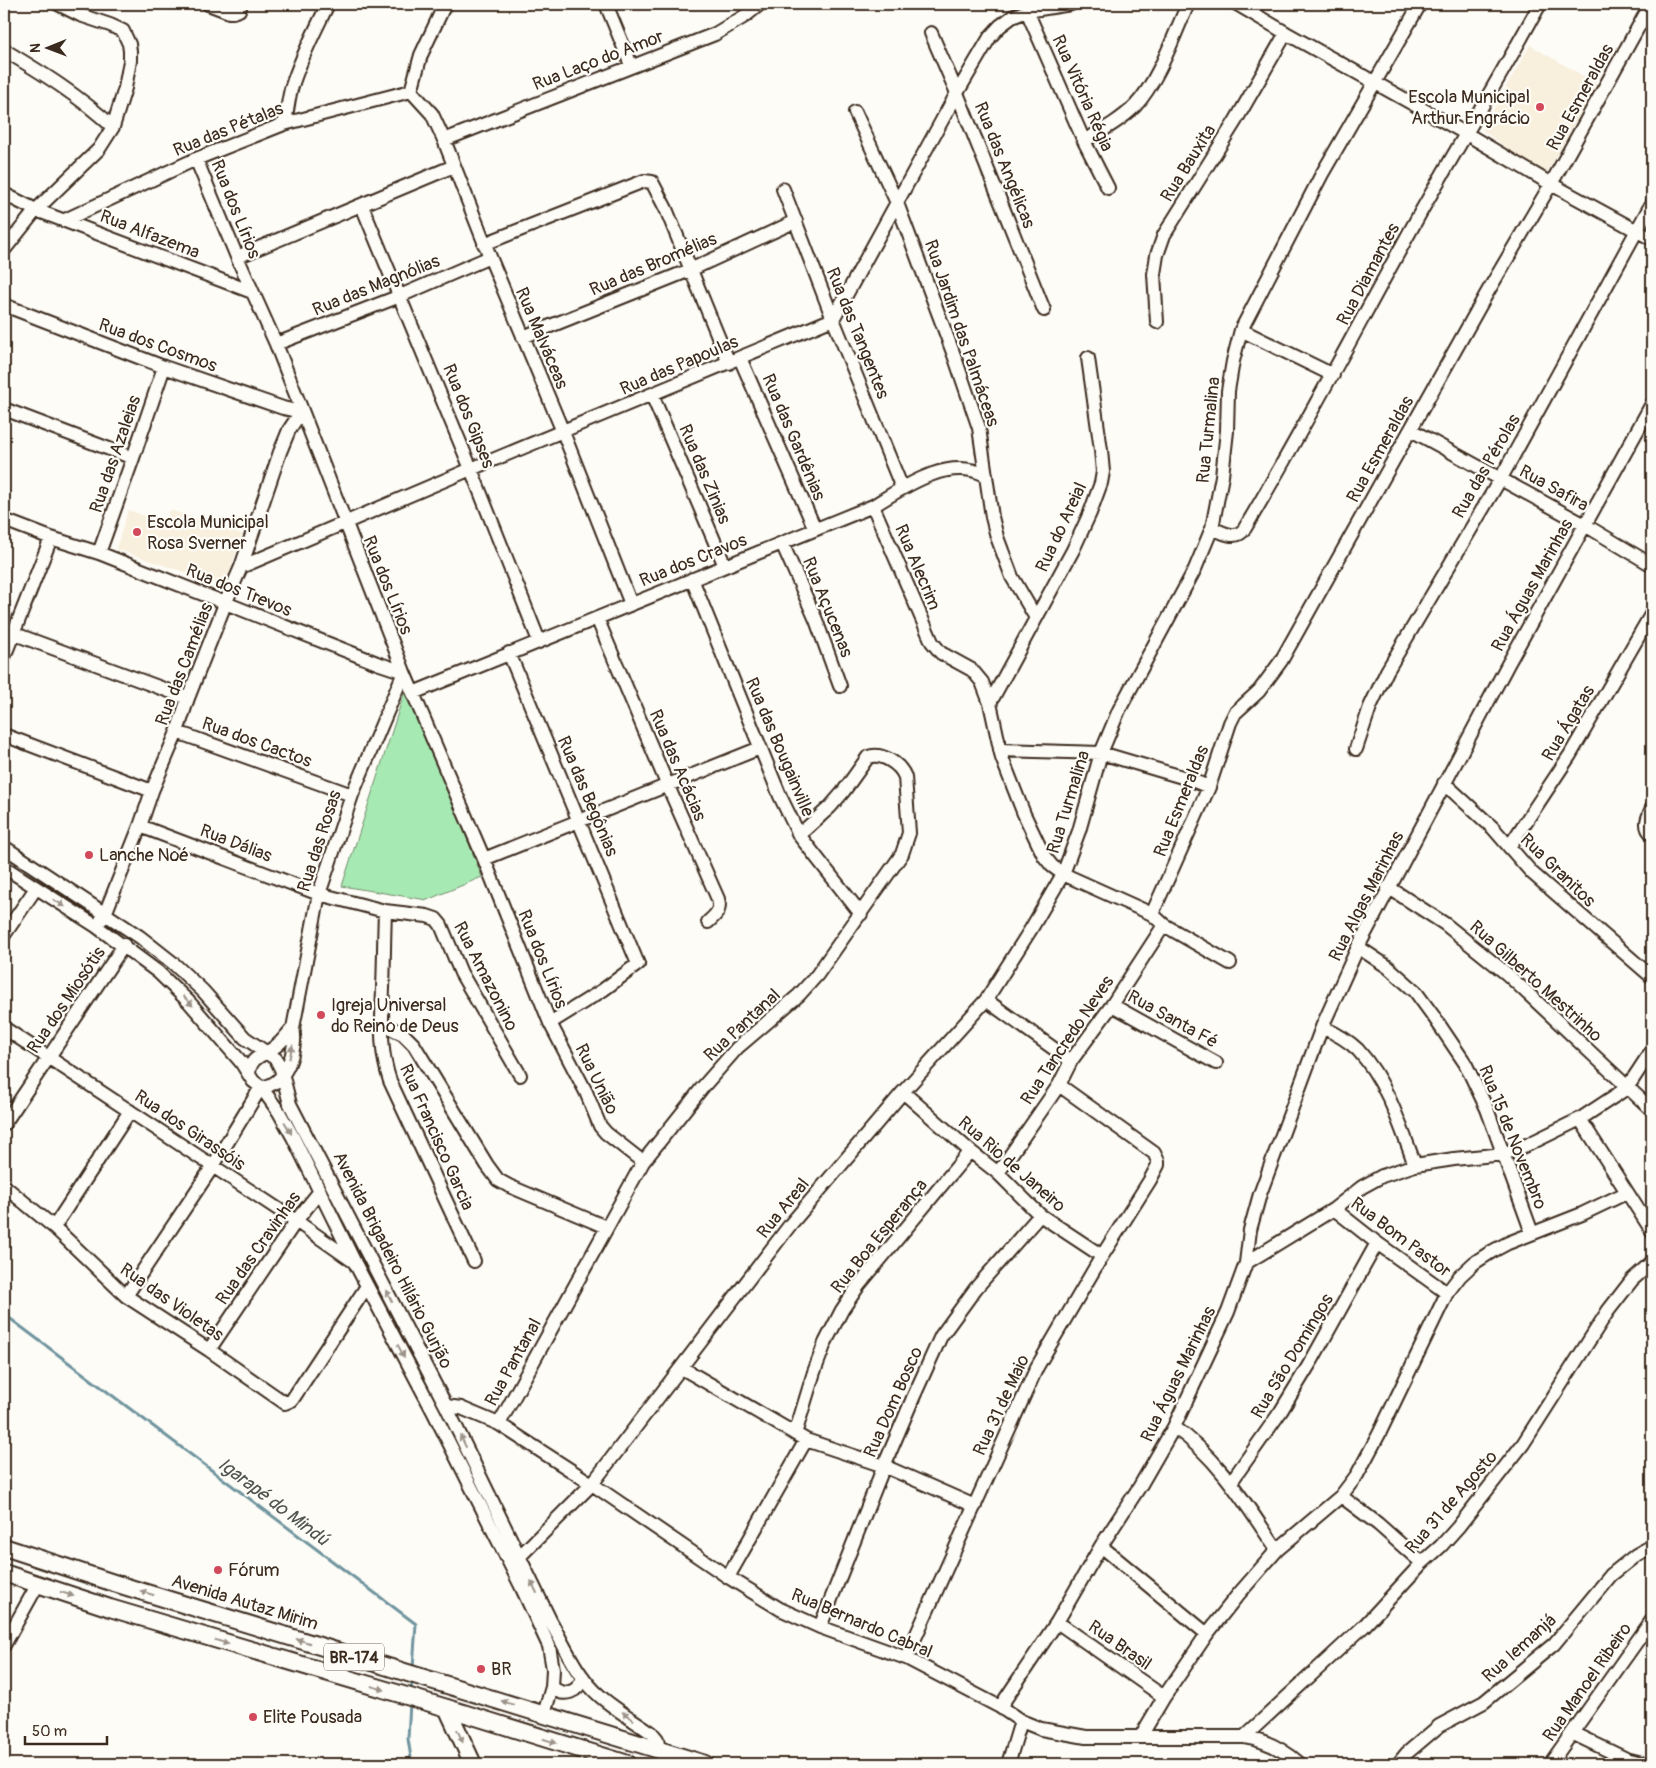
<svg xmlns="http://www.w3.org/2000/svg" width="1656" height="1768" font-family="Pangolin,sans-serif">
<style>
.built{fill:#f8efdd}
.green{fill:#a7e9b3;stroke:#718a68}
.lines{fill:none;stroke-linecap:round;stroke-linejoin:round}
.stream{stroke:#6f949e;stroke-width:3}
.minor-casing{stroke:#3b2a1e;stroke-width:16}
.major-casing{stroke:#3b2a1e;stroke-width:20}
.minor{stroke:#fdfcf7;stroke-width:12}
.major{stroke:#fdfcf7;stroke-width:16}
.oneway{fill:#9c938a}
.poi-dot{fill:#d1495b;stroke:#fdfcf7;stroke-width:2}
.labels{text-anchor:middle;stroke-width:4.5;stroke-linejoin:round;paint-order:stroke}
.shield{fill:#fdfcf7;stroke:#75695f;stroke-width:1}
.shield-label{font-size:16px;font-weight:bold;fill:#3b2a1e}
.street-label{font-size:18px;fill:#3b2a1e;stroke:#fdfcf7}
.poi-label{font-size:18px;fill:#3b2a1e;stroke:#fdfcf7;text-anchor:start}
.water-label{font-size:19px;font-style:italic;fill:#515653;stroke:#fdfcf7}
</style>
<rect width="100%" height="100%" fill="#fdfcf7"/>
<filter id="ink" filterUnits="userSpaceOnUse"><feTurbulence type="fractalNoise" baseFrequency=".02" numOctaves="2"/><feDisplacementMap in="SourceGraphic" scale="10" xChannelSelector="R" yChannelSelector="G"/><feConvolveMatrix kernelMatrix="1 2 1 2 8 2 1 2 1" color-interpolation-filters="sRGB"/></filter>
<g filter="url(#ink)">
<path class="built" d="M1530 45 1597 84 1545 176 1482 130Z
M128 510 165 523 170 510 242 534 225 586 116 549Z"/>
<path class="green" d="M404 694 412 695 482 877 427 900 342 886Z"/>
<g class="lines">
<path class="stream" d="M4 1314 416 1624 413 1668
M411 1693 412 1679
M410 1702 408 1739 412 1764"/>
<defs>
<path id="minor" d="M208 4 229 12H233L239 10 241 4
M606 4 631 65
M1237 4 1286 33 1465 133 1551 184 1652 239
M1027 11 1084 141 1108 188
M931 33 957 93 1044 310
M4 50C44 74 78 95 113 127
M411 91 432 114 444 140 490 257 563 432 631 604
M411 91 421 55 445 4
M855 112 897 203 955 358 979 428 992 517 997 537 1012 577 1036 618
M284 124C288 111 288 98 292 86 301 57 315 31 328 4
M444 140 715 34 745 16 760 4
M1084 141C1101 131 1120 121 1135 106 1158 82 1174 35 1188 4
M196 159 237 257 276 344 404 672 484 859 550 1023 586 1092 600 1126 606 1133 643 1162
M783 189 833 319 902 488
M4 194 36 210 252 292
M362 206 471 469 539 641
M65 220 196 159 284 124 411 91
M484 244 644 181 652 182 666 209 729 363
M4 250 36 210 99 149 113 127 125 88 130 61V51L129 44 123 31 110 25 80 15 58 4
M237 257 454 166
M4 305 164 367 283 408 301 412 289 430 280 452 241 567 225 604 188 698 177 732 152 791 140 826 105 914 101 920
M1157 322 1154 274 1157 255 1164 235 1236 120 1286 33
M1241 330 1333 375
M523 337 690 270 796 221
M276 344 400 296 490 257
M740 358 815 529
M652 395 725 566
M4 409 133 458
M1411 430 1585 525 1652 565
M873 506 932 642 941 653 972 670 982 682 990 703 1002 758 1024 814 1044 856 1052 866 1063 874 1152 914 1164 925 1230 963
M4 520 51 538 99 553 377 663 404 672 352 795 319 894 293 1028C298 1048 286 1087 261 1087L213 1166 126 1296
M1212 528C1223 533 1237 541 1245 528 1306 426 1360 321 1418 217 1458 146 1501 76 1540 4
M782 543 816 620 840 686
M99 553 133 458 164 367
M241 567 471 469 833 319 957 93 990 37 1000 26 1012 17 1027 11 1071 4
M692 579 780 796 799 835 861 914
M597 618 667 784 718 899C721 910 717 914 708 922
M4 630 188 698
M509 653 638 964 603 990 550 1023
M4 657 51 538
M413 693 873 506C904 487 948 456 985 475
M990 703 1073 550 1090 513 1101 483 1103 472 1101 450 1088 358
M177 732 352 795
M4 735 152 791
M1356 749 1370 707 1387 671 1501 478 1652 203
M1000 750 1101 753 1189 779 1209 787
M1444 783 1493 828 1532 873 1652 977
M1652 808C1648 817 1643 826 1652 834
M140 826 319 894 385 911 427 916 436 919 441 925 461 973 520 1075
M4 847 140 937 173 963 203 991 245 1038 276 1059 281 1069 290 1104 446 1406 551 1622C565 1647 578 1678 601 1697 616 1710 635 1721 652 1733L657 1739 659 1750
M1509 847 1570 755 1652 613
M484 859 760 748
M4 867 96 926 158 972 189 1002 241 1062 253 1081 261 1087 279 1112 293 1137 355 1263 433 1411 521 1586 549 1646 553 1669 552 1687 544 1714
M1388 887 1445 924 1507 974 1652 1110
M385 911C384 937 384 963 383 988 382 1021 379 1049 390 1081L474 1261
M1152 914 1209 787 1230 723 1235 713 1259 691 1281 661 1487 293 1551 184 1651 4
M4 935 36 888
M1358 947 1388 967 1415 991 1434 1017 1465 1063 1487 1109 1532 1233
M986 1000 1071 1061
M1112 1005 1216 1063
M382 1024 403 1034 414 1045 487 1165 498 1180 509 1186 606 1227
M1322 1027C1335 1033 1348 1040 1358 1050 1387 1082 1400 1125 1415 1165
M4 1028 296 1221 353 1261
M249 1074C250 1055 265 1056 276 1046 283 1041 287 1034 293 1028
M903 1092 970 1151 998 1173 1040 1215 1102 1256
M1580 1119 1652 1231
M4 1124 124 945
M998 1173 1059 1085 1071 1061 1112 1005 1164 925
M4 1186 54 1227 126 1296 209 1350 285 1403 292 1400 367 1286
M1334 1209 1377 1243 1447 1293
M54 1227 130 1111
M1246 1263 1334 1209 1362 1187 1382 1176 1415 1165 1454 1159 1504 1154 1529 1144 1580 1119 1627 1088 1652 1050
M209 1350 296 1221 320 1191
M682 1368 806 1440 884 1466 975 1506
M446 1406 461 1408 499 1424 592 1484 728 1577 780 1609 820 1627 906 1658 1000 1707 1021 1721 1041 1729 1086 1737H1244C1266 1740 1283 1749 1300 1764
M499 1424 643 1162 702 1088 737 1048 799 995 817 975 902 854 909 833 905 777C900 764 882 752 868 757L843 792 830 807 799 835
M1174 1427C1219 1458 1247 1506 1277 1550
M795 1434 814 1372 825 1343 842 1310 859 1285 970 1151
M1231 1482 1281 1411 1312 1360 1377 1243
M1341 1496 1378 1524 1422 1563
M1101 1546 1207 1634
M520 1556 592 1484 790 1225 903 1092 986 1000 1031 929 1063 874 1079 831 1101 753 1119 710 1195 569 1212 528 1222 476 1227 431 1228 391 1233 361 1241 330 1322 174 1420 4
M728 1577 806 1440
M1057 1622 1164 1697
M820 1627 884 1466 913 1398 941 1336 976 1288 1040 1215
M4 1645 38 1584
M906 1658 1037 1367 1102 1256 1150 1180 1158 1165V1161L1154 1153 1059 1085
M552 1687C564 1698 579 1692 583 1677
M1000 1707 1057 1622 1101 1546 1140 1486 1174 1427 1228 1312 1246 1263 1250 1230 1260 1194 1322 1027 1358 947 1508 664 1652 404
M1572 1733 1626 1759 1646 1764
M1141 1736 1164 1697 1207 1634 1237 1596 1277 1550 1341 1496 1357 1475 1379 1434 1447 1293 1460 1276 1474 1263 1491 1252 1508 1243 1582 1214 1626 1193
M1244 1737 1364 1626 1422 1563 1441 1546 1458 1527 1523 1444 1608 1311 1632 1280 1652 1262
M1008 1764 1021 1721
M1398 1764 1407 1753 1439 1726 1484 1702 1554 1644 1611 1575 1636 1555 1652 1546
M1550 1764 1652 1620"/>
<path id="major" d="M4 1547 114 1583 705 1764
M4 1573 110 1608 447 1708 628 1764
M447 1708 473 1764"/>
</defs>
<use href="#minor" class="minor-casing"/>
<use href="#major" class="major-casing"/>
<use href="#minor" class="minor"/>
<use href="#major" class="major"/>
</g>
<defs><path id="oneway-solid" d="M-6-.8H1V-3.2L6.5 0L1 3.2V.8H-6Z" transform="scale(1.25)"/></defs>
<g class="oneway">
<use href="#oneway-solid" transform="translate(59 903) rotate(32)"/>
<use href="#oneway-solid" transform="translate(188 1001) rotate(46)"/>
<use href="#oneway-solid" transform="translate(291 1052) rotate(-77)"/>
<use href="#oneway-solid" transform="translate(288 1128) rotate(60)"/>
<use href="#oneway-solid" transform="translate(389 1296) rotate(-117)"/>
<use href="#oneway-solid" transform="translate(401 1351) rotate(62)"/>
<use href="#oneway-solid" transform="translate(463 1441) rotate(-116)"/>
<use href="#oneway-solid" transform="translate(534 1587) rotate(-116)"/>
<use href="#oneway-solid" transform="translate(147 1593) rotate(-163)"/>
<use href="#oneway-solid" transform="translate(67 1594) rotate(18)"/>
<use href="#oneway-solid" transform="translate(303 1641) rotate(-163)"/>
<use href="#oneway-solid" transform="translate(222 1642) rotate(17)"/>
<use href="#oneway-solid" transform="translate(378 1688) rotate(16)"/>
<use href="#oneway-solid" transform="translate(508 1703) rotate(-163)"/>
<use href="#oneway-solid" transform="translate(628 1716) rotate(-144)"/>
<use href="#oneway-solid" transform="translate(460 1736) rotate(66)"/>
<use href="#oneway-solid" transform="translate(550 1741) rotate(17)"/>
</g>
</g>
<g class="poi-dot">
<circle cx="1540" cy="107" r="5"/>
<circle cx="137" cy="532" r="5"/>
<circle cx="89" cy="855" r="5"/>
<circle cx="321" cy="1015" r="5"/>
<circle cx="218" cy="1570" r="5"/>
<circle cx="481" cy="1669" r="5"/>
<circle cx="253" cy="1717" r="5"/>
</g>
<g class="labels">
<rect class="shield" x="324" y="1643.5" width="60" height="27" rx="4"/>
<g class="shield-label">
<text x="354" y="1663">BR-174</text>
</g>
<g class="street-label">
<text transform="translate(598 60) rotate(-21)" y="6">Rua Laço do Amor</text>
<text transform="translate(1083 93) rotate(66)" y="6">Rua Vitória Régia</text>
<text transform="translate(1580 97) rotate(-61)" y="6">Rua Esmeraldas</text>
<text transform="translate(228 129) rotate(-22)" y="6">Rua das Pétalas</text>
<text transform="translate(1188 163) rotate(-58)" y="6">Rua Bauxita</text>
<text transform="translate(1005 165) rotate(68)" y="6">Rua das Angélicas</text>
<text transform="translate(236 209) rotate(68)" y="6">Rua dos Lírios</text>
<text transform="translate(150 234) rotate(21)" y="6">Rua Alfazema</text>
<text transform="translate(653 264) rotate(-23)" y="6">Rua das Bromélias</text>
<text transform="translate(1368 274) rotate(-62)" y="6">Rua Diamantes</text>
<text transform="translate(376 285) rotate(-22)" y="6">Rua das Magnólias</text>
<text transform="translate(858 333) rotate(68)" y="6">Rua das Tangentes</text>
<text transform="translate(962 333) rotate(71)" y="6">Rua Jardim das Palmáceas</text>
<text transform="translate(542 338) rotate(67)" y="6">Rua Malváceas</text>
<text transform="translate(158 345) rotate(20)" y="6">Rua dos Cosmos</text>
<text transform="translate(679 365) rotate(-23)" y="6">Rua das Papoulas</text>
<text transform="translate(469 416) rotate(68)" y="6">Rua dos Gipses</text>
<text transform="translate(1208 430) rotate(-84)" y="6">Rua Turmalina</text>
<text transform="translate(794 437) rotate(67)" y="6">Rua das Gardênias</text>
<text transform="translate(1380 449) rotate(-61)" y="6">Rua Esmeraldas</text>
<text transform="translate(115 454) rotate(-71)" y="6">Rua das Azaleias</text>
<text transform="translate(1486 466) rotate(-60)" y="6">Rua das Pérolas</text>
<text transform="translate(705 474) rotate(67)" y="6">Rua das Zinias</text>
<text transform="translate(1554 488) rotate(29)" y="6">Rua Safira</text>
<text transform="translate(1061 527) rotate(-65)" y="6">Rua do Areial</text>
<text transform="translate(693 560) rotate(-22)" y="6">Rua dos Cravos</text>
<text transform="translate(918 567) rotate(67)" y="6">Rua Alecrim</text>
<text transform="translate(388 585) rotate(68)" y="6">Rua dos Lírios</text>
<text transform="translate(1532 585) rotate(-61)" y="6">Rua Águas Marinhas</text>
<text transform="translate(239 590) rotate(22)" y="6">Rua dos Trevos</text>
<text transform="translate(828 607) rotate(68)" y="6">Rua Açucenas</text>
<text transform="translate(184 664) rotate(-69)" y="6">Rua das Camélias</text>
<text transform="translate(1568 723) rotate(-59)" y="6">Rua Ágatas</text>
<text transform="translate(257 742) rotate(20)" y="6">Rua dos Cactos</text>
<text transform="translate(780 747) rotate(67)" y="6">Rua das Bougainville</text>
<text transform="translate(678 765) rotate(67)" y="6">Rua das Acácias</text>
<text transform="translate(588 796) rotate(67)" y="6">Rua das Begônias</text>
<text transform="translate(1181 801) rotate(-68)" y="6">Rua Esmeraldas</text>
<text transform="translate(1068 802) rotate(-73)" y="6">Rua Turmalina</text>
<text transform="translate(319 841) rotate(-72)" y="6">Rua das Rosas</text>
<text transform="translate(236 843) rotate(21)" y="6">Rua Dálias</text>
<text transform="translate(1558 870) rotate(44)" y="6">Rua Granitos</text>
<text transform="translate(1366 896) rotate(-63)" y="6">Rua Algas Marinhas</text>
<text transform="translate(543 959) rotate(68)" y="6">Rua dos Lírios</text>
<text transform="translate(486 976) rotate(63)" y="6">Rua Amazonino</text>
<text transform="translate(1536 981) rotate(42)" y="6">Rua Gilberto Mestrinho</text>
<text transform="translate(66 1000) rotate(-56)" y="6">Rua dos Miosótis</text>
<text transform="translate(1173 1019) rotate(29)" y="6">Rua Santa Fé</text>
<text transform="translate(742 1025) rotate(-43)" y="6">Rua Pantanal</text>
<text transform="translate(1067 1040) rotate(-56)" y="6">Rua Tancredo Neves</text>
<text transform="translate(597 1079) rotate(64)" y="6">Rua União</text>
<text transform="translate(190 1130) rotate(34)" y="6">Rua dos Girassóis</text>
<text transform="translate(437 1137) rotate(66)" y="6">Rua Francisco Garcia</text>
<text transform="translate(1513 1137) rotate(68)" y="6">Rua 15 de Novembro</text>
<text transform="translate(1012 1164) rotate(41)" y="6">Rua Rio de Janeiro</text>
<text transform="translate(783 1208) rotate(-51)" y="6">Rua Areal</text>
<text transform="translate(879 1236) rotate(-51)" y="6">Rua Boa Esperança</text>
<text transform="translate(1401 1237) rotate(37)" y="6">Rua Bom Pastor</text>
<text transform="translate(258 1248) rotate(-55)" y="6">Rua das Cravinhas</text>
<text transform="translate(393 1260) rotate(63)" y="6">Avenida Brigadeiro Hilário Gurjão</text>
<text transform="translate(172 1302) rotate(35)" y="6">Rua das Violetas</text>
<text transform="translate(1292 1356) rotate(-59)" y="6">Rua São Domingos</text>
<text transform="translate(513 1362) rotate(-61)" y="6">Rua Pantanal</text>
<text transform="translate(1178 1374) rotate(-64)" y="6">Rua Águas Marinhas</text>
<text transform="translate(893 1402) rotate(-66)" y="6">Rua Dom Bosco</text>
<text transform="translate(1001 1405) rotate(-65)" y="6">Rua 31 de Maio</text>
<text transform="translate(1451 1502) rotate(-49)" y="6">Rua 31 de Agosto</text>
<text transform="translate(245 1602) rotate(17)" y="6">Avenida Autaz Mirim</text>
<text transform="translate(862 1623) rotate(23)" y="6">Rua Bernardo Cabral</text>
<text transform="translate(1120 1645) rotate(35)" y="6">Rua Brasil</text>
<text transform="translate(1519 1648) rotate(-42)" y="6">Rua Iemanjá</text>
<text transform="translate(1587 1682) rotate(-55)" y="6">Rua Manoel Ribeiro</text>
</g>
<g class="poi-label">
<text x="1530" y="103" text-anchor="end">Escola Municipal<tspan x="1530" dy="21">Arthur Engrácio</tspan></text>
<text x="147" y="528">Escola Municipal<tspan x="147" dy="21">Rosa Sverner</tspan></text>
<text x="99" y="861">Lanche Noé</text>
<text x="331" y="1011">Igreja Universal<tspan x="331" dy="21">do Reino de Deus</tspan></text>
<text x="228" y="1576">Fórum</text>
<text x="491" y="1675">BR</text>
<text x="263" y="1723">Elite Pousada</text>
</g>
<g class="water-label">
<text transform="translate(274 1501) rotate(37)" y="7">Igarapé do Mindú</text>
</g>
</g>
<rect width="1656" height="1768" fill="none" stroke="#fdfcf7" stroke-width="20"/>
<rect x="10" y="10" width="1636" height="1748" fill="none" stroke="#3b2a1e" stroke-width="2" filter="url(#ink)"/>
<g transform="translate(48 48) rotate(269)" stroke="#fdfcf7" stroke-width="4" paint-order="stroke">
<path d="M0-4L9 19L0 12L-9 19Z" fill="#3b2a1e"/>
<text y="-8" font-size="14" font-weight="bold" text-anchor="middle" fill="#3b2a1e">N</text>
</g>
<path d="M25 1736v8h82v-8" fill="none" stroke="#3b2a1e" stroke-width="2.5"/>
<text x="32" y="1736" font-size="15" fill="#3b2a1e" stroke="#fdfcf7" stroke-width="4" paint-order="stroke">50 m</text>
</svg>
